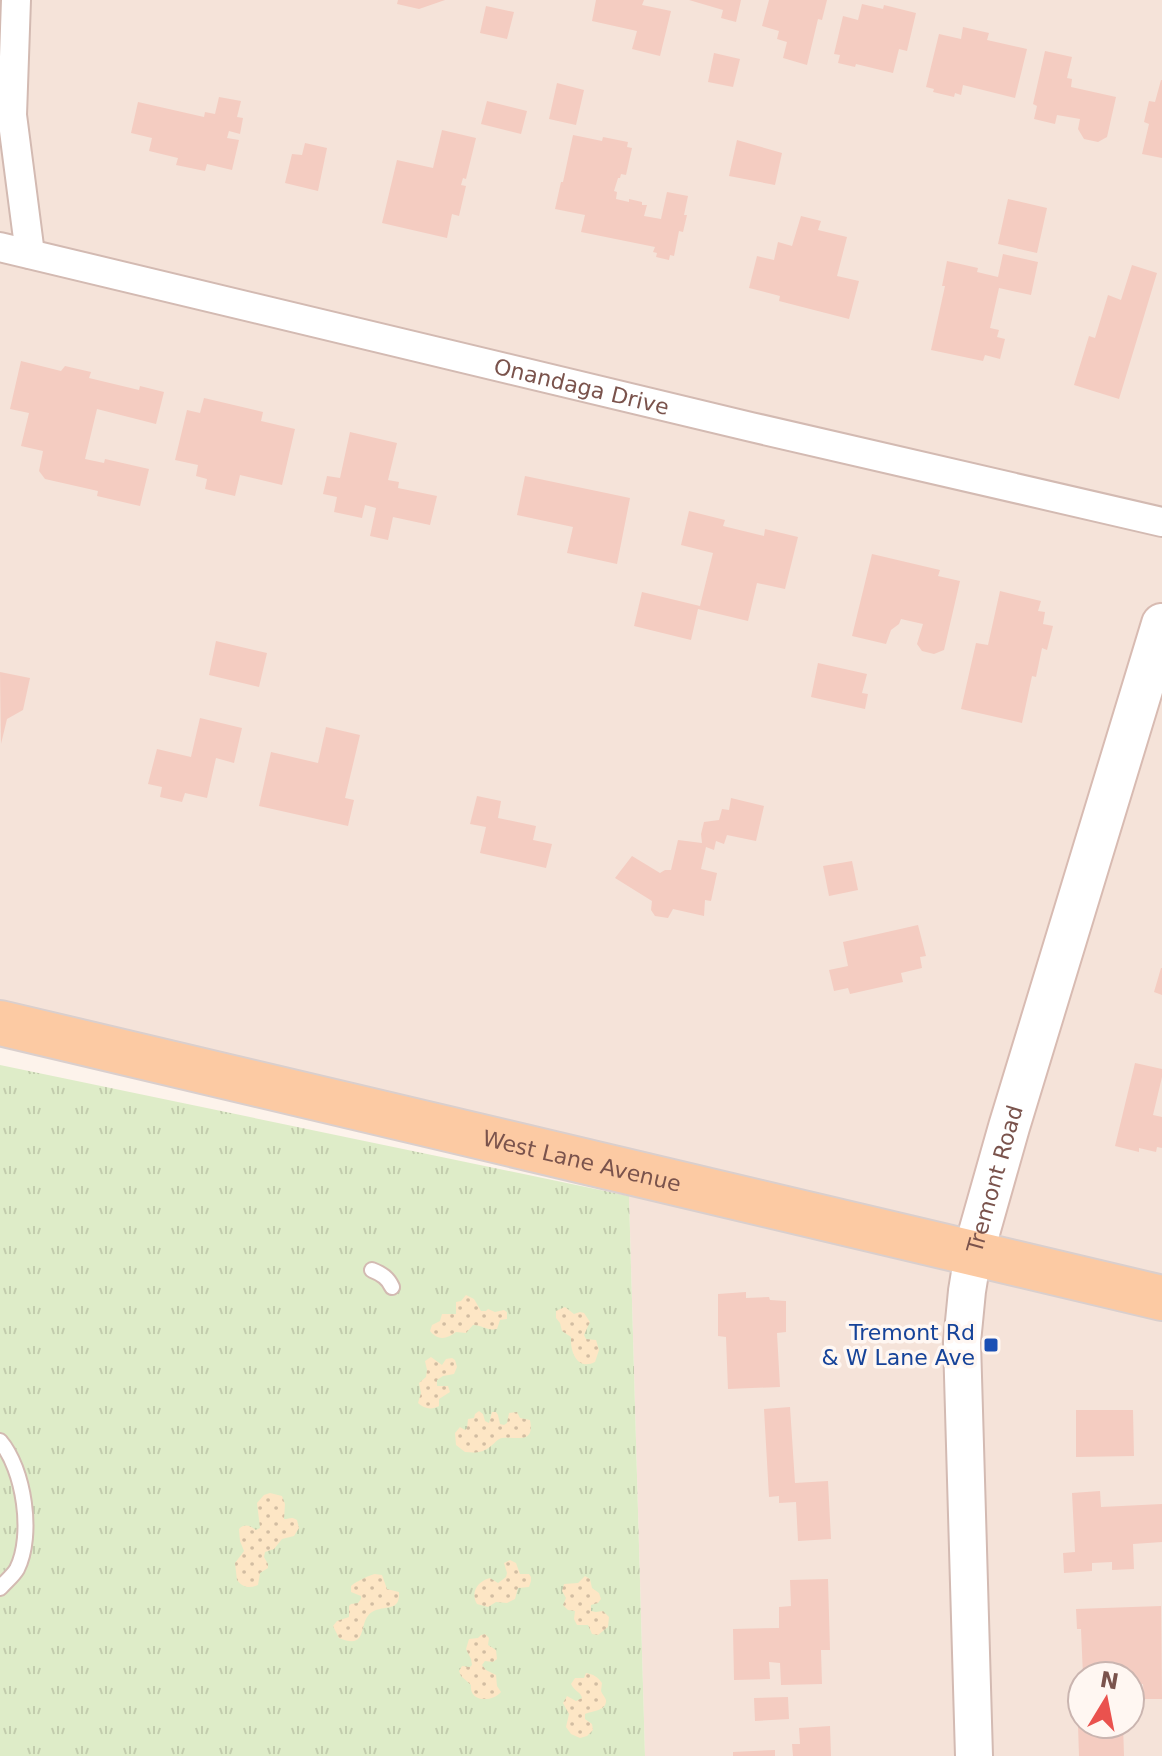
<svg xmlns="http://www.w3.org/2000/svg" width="1162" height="1756" font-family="'DejaVu Sans',sans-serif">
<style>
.residential{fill:#f5e3d9;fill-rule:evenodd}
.grass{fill:url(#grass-tufts)}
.sand{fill:url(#sand-dots)}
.building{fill:#f4ccc1}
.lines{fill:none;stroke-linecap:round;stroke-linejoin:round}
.service-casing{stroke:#d3bab2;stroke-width:18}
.minor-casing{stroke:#d3bab2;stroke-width:32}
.tertiary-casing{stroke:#d3bab2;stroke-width:40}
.secondary-casing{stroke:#d8bbb2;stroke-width:44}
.primary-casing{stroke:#dacfcd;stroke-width:48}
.service{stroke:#fff;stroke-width:14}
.minor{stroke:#fff;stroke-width:28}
.tertiary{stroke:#fff;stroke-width:36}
.secondary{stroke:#fff;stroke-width:40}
.primary{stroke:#fccaa3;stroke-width:44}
.transit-dot{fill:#1a4fb4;stroke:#fff7f2;stroke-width:3}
.labels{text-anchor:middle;stroke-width:7;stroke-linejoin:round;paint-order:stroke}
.street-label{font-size:22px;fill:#7a534c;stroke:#fff7f2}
.transit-label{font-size:22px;fill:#164399;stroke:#fff7f2;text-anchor:end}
</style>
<defs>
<pattern id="grass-tufts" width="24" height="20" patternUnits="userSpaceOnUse" patternTransform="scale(2)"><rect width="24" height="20" fill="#deecc8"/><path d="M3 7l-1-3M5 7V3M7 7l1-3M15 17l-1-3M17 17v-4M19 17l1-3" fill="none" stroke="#c2ccad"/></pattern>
<pattern id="sand-dots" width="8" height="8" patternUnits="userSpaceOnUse" patternTransform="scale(2)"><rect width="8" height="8" fill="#fde6c5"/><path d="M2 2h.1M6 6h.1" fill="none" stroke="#d2bda2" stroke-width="1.8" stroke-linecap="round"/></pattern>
</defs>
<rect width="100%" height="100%" fill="#fdf3eb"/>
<path class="residential" d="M0 0H1162V1298L0 1023Z
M629 1196 1162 1318V1756H645ZM1082 1676H1130V1724H1082Z"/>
<path class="grass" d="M0 1065 629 1196 645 1756H0Z"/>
<path class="sand" d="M466 1295 474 1299 481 1311H486L488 1309 495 1312 504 1310 507 1312V1319L500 1320 497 1329C486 1331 483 1325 473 1325L466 1333 456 1332C447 1339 438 1341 430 1331L432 1325 440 1321 442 1314H456V1302L461 1301Z
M565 1307 574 1314 580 1312 584 1313 590 1322 584 1335 586 1339 596 1340 599 1350 595 1362C577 1371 570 1351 571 1337L562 1331 560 1323 556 1318V1311Z
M431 1357 442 1365 446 1359 452 1358 455 1360 457 1367 454 1374 443 1376 437 1380V1386H448L450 1392 439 1399V1406C432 1410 424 1409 418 1403L421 1393 419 1383 426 1377 427 1370 425 1361Z
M479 1411 483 1414 485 1421 489 1423 492 1412H496L498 1415 500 1424 504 1425 507 1423 509 1413 517 1412 520 1418 530 1420C535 1445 516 1436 502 1438 497 1439 495 1443 491 1446 483 1453 475 1453 465 1452L456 1445 455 1433 460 1427 465 1430 467 1428 468 1419 474 1418 475 1414Z
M270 1493 282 1496 285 1504 284 1519C290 1519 291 1516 297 1520L299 1528 294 1536 282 1539 274 1549 265 1552 264 1557 268 1564V1568L260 1573 258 1585C249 1589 242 1587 237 1580L235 1563 244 1551 240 1541 239 1529C245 1523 250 1526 256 1530L260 1528 257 1503 264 1495Z
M510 1560 516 1563 520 1574H529L531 1577V1581L529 1587 518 1588 515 1599 507 1603 496 1602 488 1607 477 1604C470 1592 478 1581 490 1578L498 1583 506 1577 507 1573 504 1563Z
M375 1574 382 1575 387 1589 399 1592C400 1613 385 1604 372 1612 357 1621 370 1651 339 1638L333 1626 337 1621 349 1617V1606L351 1604 358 1603 361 1599V1596L351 1592V1586C354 1583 369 1575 375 1574Z
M585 1576 590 1579 592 1588 599 1593 601 1599 598 1603 591 1605V1611L596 1612 603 1611 609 1617 608 1627 598 1635 592 1634 588 1625H577L574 1619 575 1611 568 1610 563 1605 566 1598 562 1591 564 1584 578 1583Z
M485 1634 489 1638 488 1645 496 1650 497 1659 493 1662 485 1661 482 1665 486 1670 496 1675 497 1686 501 1692C493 1702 469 1703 471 1685L461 1676 459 1671 462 1666 470 1667 472 1665 471 1659 466 1649 469 1639 478 1638 481 1635Z
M586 1673C593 1674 598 1677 602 1683L601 1691C602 1694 605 1697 606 1700 607 1711 591 1711 585 1714V1719L592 1724 593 1730 587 1736 580 1738 571 1734 566 1727 569 1714 563 1703 567 1696 576 1701 582 1698C581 1692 574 1691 571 1684L575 1678H584Z"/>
<path class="building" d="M398 0H445L419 9 397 4Z
M596 0H644L642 5 671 11 660 56 632 49 637 31 592 21Z
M689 0H741L736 22 721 18 723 10Z
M769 0H827L822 20 818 19 807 65 783 58 787 42 777 39 779 31 762 26Z
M862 4 883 9 884 5 916 13 907 51 899 49 893 73 856 64 855 67 838 63 840 55 834 54 843 16 858 20Z
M486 6 514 12 507 39 480 33Z
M963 27 989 33 987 40 1027 49 1015 98 963 85 961 95 955 93 954 97 933 92 934 89 926 87 939 34 961 39Z
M1045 51 1072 57 1067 78 1072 79 1071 87 1116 97 1107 137 1098 142 1084 139 1078 129 1080 119 1057 115 1055 124 1034 119 1037 106 1033 104Z
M714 53 740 59 733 87 708 82Z
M1161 80H1162V158L1142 154 1149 124 1144 122 1149 101 1155 102Z
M557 83 584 90 576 125 549 119Z
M219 97 241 101 237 117 243 118 240 134 229 131 227 138 239 140 232 170 207 164 205 171 176 165 178 158 149 151 152 138 131 133 138 102 204 117 205 112 215 114Z
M487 101 527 111 521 134 481 124Z
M442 130 476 138 466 179 463 178 461 185 466 186 459 216 452 214 447 238 382 223 397 160 433 168Z
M573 135 602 141 603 137 628 142 627 147 632 148 626 175 621 174 620 178H618L614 191 617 192 616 199 629 202V199L642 202V205H647L644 216 661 219 667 192 688 196 684 215H687L683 232 679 231 674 256 670 255 669 260 656 257 657 253 653 252 655 247 581 232 585 215 555 209 561 182H563Z
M737 140 782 153 775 185 729 176Z
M305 143 327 148 318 191 285 183 292 154 302 155Z
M1008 199 1047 208 1037 253 998 244Z
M801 216 821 221 818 230 847 237 837 276 859 281 849 319 779 301 780 296 749 288 757 256 774 260 778 242 792 246Z
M1003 254 1038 262 1031 295 999 288 990 328 999 330 997 337 1005 339 1000 359 985 355 983 361 931 350 945 286H942L947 261 978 268 977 272 998 277Z
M1132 265 1157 273 1119 399 1074 385 1089 336 1095 338 1108 295 1121 300Z
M21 361 61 371 65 366 91 372 89 378 139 390 140 386 164 392 156 424 97 409 85 459 104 463 105 459 149 469 140 506 97 496 98 491 45 479 39 471 43 451 21 446 29 413 10 409Z
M204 398 263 412 261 421 295 429 282 485 240 475 235 496 205 489 207 479 196 476 198 465 175 460 187 410 200 413Z
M350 432 397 443 388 480 399 482 398 488 437 496 430 525 393 517 388 540 370 536 376 508 365 505 362 518 334 512 337 497 323 494 327 476 340 478Z
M525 476 630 498 617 564 567 553 573 527 517 515Z
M689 511 725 520 723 526 764 536 765 529 798 537 785 589 757 583 748 621 698 609 691 640 634 626 642 592 700 606 713 553 681 545Z
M872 554 940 570 938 576 960 581 944 650 934 654 922 651 917 644 923 624 901 619 899 624 891 630 886 644 852 636Z
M1000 591 1041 601 1038 611 1045 612 1043 624 1053 626 1047 650 1042 648 1036 677 1032 676 1022 723 961 709 976 643 988 645Z
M216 641 267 653 259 687 209 675Z
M818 663 867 674 862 693 868 694 865 709 811 697Z
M0 672 30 678 23 710 7 719 1 744Z
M200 718 242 728 234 763 216 758 207 798 185 793 182 802 160 797 162 787 148 784 157 749 191 757Z
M326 727 360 735 345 798 354 800 348 826 259 806 271 752 318 763Z
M477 796 501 801 498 818 536 826 533 840 552 844 546 868 480 853 486 827 470 824Z
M731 798 764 806 756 841 727 835 724 844 716 841 714 850 706 847 701 869 717 873 711 901 705 900 704 916 673 909 668 918 655 916 651 910 652 901 615 878 632 856 660 873 665 870H671L678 840 702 843 701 834 704 822 719 820 722 809 729 810Z
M852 861 858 890 829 896 823 866Z
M918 925 926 956 920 957 922 968 901 973 903 982 850 994 848 988 834 991 829 970 848 966 843 942Z
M1161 968H1162V995L1154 992Z
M1135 1063 1162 1069V1077L1153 1115 1162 1117V1148L1157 1147 1156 1152 1139 1148V1152L1115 1146Z
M746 1292V1298L769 1297 770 1300 786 1301V1332L777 1333 780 1387 728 1389 726 1337 718 1336V1294Z
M790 1407 795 1483 828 1481 831 1539 798 1541 796 1502 779 1503V1496L769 1497 764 1409Z
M1076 1410H1133L1134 1456 1076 1457Z
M1100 1491 1101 1507 1162 1504V1542L1133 1544 1134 1569 1112 1570V1562L1092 1563V1571L1064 1573 1063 1553 1075 1552 1072 1493Z
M828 1579 830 1650H821L822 1684 781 1685 780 1663 769 1662 770 1679 734 1680 733 1629 779 1628V1607L791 1606 790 1580Z
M1161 1606 1162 1699H1144L1143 1684H1130V1676H1083L1081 1629H1077L1076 1609Z
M788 1697 789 1719 755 1721 754 1698Z
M1123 1724 1124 1756H1079L1078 1725Z
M830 1726 831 1756H793L792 1744H800L799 1728Z
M775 1750V1756H733V1752Z"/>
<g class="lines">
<defs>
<path id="service" d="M372 1270C382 1274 388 1278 392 1287
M0 1441C24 1469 34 1535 17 1569 13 1576 5 1582 0 1588"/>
<g id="minor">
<path d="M16 0 12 115 30 254"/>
<path id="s1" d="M0 247 751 427 1162 522"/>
</g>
<path id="tertiary" d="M973 1254 967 1291 962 1342 974 1756"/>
<g id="secondary">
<path id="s2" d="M973 1254 1009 1127 1162 624"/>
</g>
<g id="primary">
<path id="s3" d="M0 1023 1162 1298"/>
</g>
</defs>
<use href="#service" class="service-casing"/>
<use href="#minor" class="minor-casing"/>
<use href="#tertiary" class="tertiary-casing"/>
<use href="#secondary" class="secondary-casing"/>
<use href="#primary" class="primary-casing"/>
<use href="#service" class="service"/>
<use href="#minor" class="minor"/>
<use href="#tertiary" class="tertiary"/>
<use href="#secondary" class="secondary"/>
<use href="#primary" class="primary"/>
</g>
<rect class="transit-dot" x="983" y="1337" width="16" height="16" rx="4"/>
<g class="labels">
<g class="street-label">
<text dy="8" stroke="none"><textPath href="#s1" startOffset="598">Onandaga Drive</textPath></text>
<text dy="8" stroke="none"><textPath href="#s3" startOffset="598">West Lane Avenue</textPath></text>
<text dy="8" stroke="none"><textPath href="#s2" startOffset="78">Tremont Road</textPath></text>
</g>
<g class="transit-label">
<text x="975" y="1340">Tremont Rd<tspan x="975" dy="25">&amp; W Lane Ave</tspan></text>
</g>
</g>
<g transform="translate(1106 1700) rotate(10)"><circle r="38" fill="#fff7f2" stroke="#cab5b0" stroke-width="2"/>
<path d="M0-6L14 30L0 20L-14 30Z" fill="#ea524e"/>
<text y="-12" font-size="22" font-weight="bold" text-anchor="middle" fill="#7a534c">N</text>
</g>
</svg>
